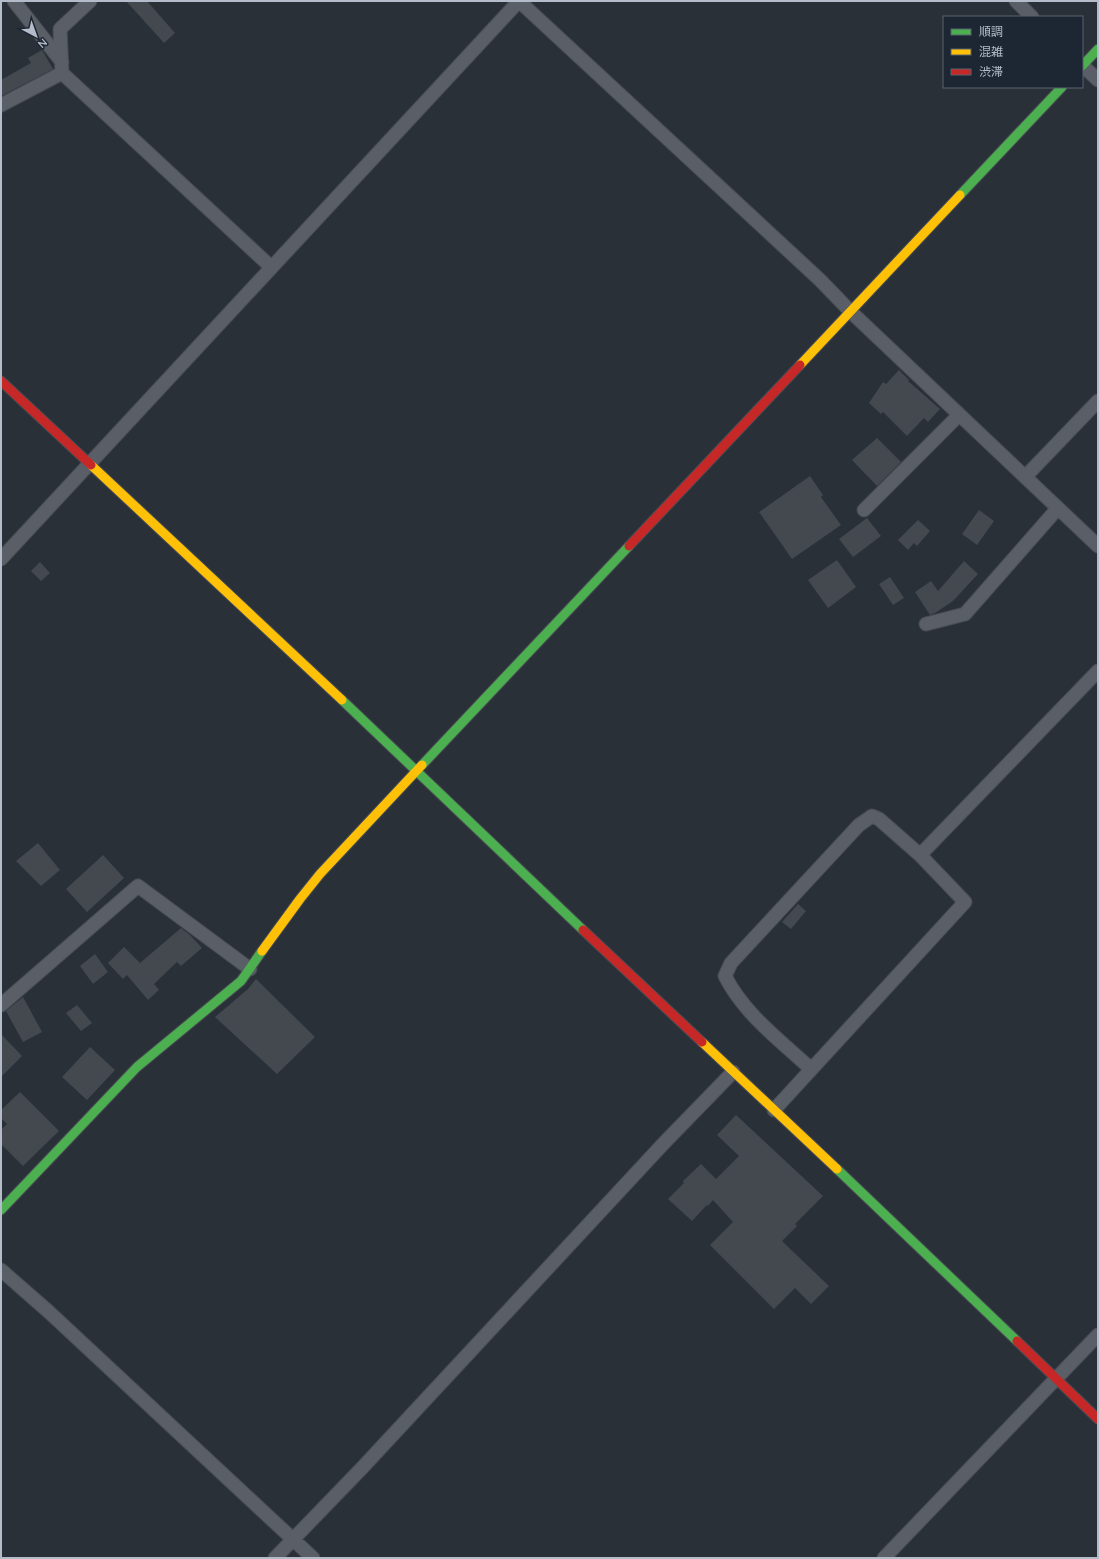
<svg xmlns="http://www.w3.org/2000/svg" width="1099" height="1559" font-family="Quicksand,'Noto Sans JP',sans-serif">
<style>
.building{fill:#444950}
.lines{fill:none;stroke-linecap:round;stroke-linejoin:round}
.street-casing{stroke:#484c53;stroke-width:15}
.fast-casing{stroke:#484c53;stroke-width:11}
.slow-casing{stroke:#484c53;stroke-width:11}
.jam-casing{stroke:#484c53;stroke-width:11}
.street{stroke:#5a5e66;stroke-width:13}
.fast{stroke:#4caf50;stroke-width:9}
.slow{stroke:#ffc107;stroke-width:9}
.jam{stroke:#c62828;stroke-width:9}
</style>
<rect width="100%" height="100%" fill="#2a3038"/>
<path class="building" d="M126 1H147L175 33 164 43Z
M42 50 53 69 1 96V80L31 63 28 58Z
M899 370 909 380 908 381 940 409 928 422 924 418 907 436 883 412 881 414 869 403 883 382 886 384Z
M877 438 901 462 877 486 852 460Z
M810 476 823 495 821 497 841 525 792 559 759 512Z
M979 510 994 521 977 545 962 534Z
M867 518 881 536 853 557 839 539Z
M918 520 930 531 917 546 914 543 908 550 898 540Z
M837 560 856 587 828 608 808 580Z
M964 561 978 574 953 601 935 613 930 615 915 592 931 581 938 591Z
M40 562 50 573 41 581 31 571Z
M890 577 904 598 893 605 879 584Z
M38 843 60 870 41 886 16 861Z
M103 855 124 878 87 912 66 889Z
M798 904 806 911 791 929 782 922Z
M181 928 190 935 202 948 181 966 177 962 154 984 159 990 148 1000 127 975 123 979 108 963 124 947 140 963Z
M95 954 108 972 93 984 80 966Z
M256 979 315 1037 277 1074 215 1017 248 989Z
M23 997 42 1032 23 1042 6 1011Z
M77 1005 92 1023 81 1031 66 1013Z
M1 1034 22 1056 1 1077Z
M90 1047 115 1070 87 1100 62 1077Z
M20 1092 59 1131 23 1166 1 1144V1130L7 1124 1 1118V1110Z
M736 1115 823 1196 795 1224 797 1226 782 1241 829 1286 811 1304 795 1288 774 1309 710 1245 733 1222 713 1200 708 1206 707 1205 692 1221 668 1199 684 1183 683 1181 701 1164 716 1179 739 1156 717 1135Z"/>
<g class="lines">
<defs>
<path id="street" d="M14 1 62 62
M90 1 60 29 62 73 271 267
M519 1 820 280 850 311 1098 546
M1016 1 1032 17
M1082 65 1098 80
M1 105 62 73
M1025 477 1098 401
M864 510 959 415
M1 559 519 1
M926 624 965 614 1058 508
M920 855 1098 671
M1 1005 138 886 250 969
M774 1110 965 902 920 855 879 819 872 816 859 825 731 963 725 976C744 1014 781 1041 811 1069
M1 1270 49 1312 313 1558
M275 1558 362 1468 664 1143 733 1072
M884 1558 1098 1335"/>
<path id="fast" d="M1082 66 1098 49
M960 195 1062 87
M342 700 583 930
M422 765 629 546
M837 1169 1017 1341
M1 1210 137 1067 241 981 262 951"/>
<path id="slow" d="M800 365 960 195
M91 465 342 700
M262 951 300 899 320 874 422 765
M702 1042 837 1169"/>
<path id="jam" d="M1 381 91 465
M629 546 800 365
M583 930 702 1042
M1017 1341 1098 1419"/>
</defs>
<use href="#street" class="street-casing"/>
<use href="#fast" class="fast-casing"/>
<use href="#slow" class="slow-casing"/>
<use href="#jam" class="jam-casing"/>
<use href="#street" class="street"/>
<use href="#fast" class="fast"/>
<use href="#slow" class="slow"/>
<use href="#jam" class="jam"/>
</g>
<rect width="1099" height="1559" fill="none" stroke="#b4bcc9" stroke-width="4"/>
<rect x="943" y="16" width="140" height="72" fill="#1d2633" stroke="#59626f"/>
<rect x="951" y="29" width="20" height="6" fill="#4caf50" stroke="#59626f"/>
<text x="979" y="36" font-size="12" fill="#b4bcc9">順調</text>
<rect x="951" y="49" width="20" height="6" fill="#ffc107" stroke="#59626f"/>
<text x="979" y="56" font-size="12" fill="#b4bcc9">混雑</text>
<rect x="951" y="69" width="20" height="6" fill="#c62828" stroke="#59626f"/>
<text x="979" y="76" font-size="12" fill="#b4bcc9">渋滞</text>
<g transform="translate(36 36) rotate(139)" stroke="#1d2633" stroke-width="3" paint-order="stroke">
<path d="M0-3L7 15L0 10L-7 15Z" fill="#b4bcc9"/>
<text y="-6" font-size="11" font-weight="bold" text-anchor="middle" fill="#b4bcc9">N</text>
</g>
</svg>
